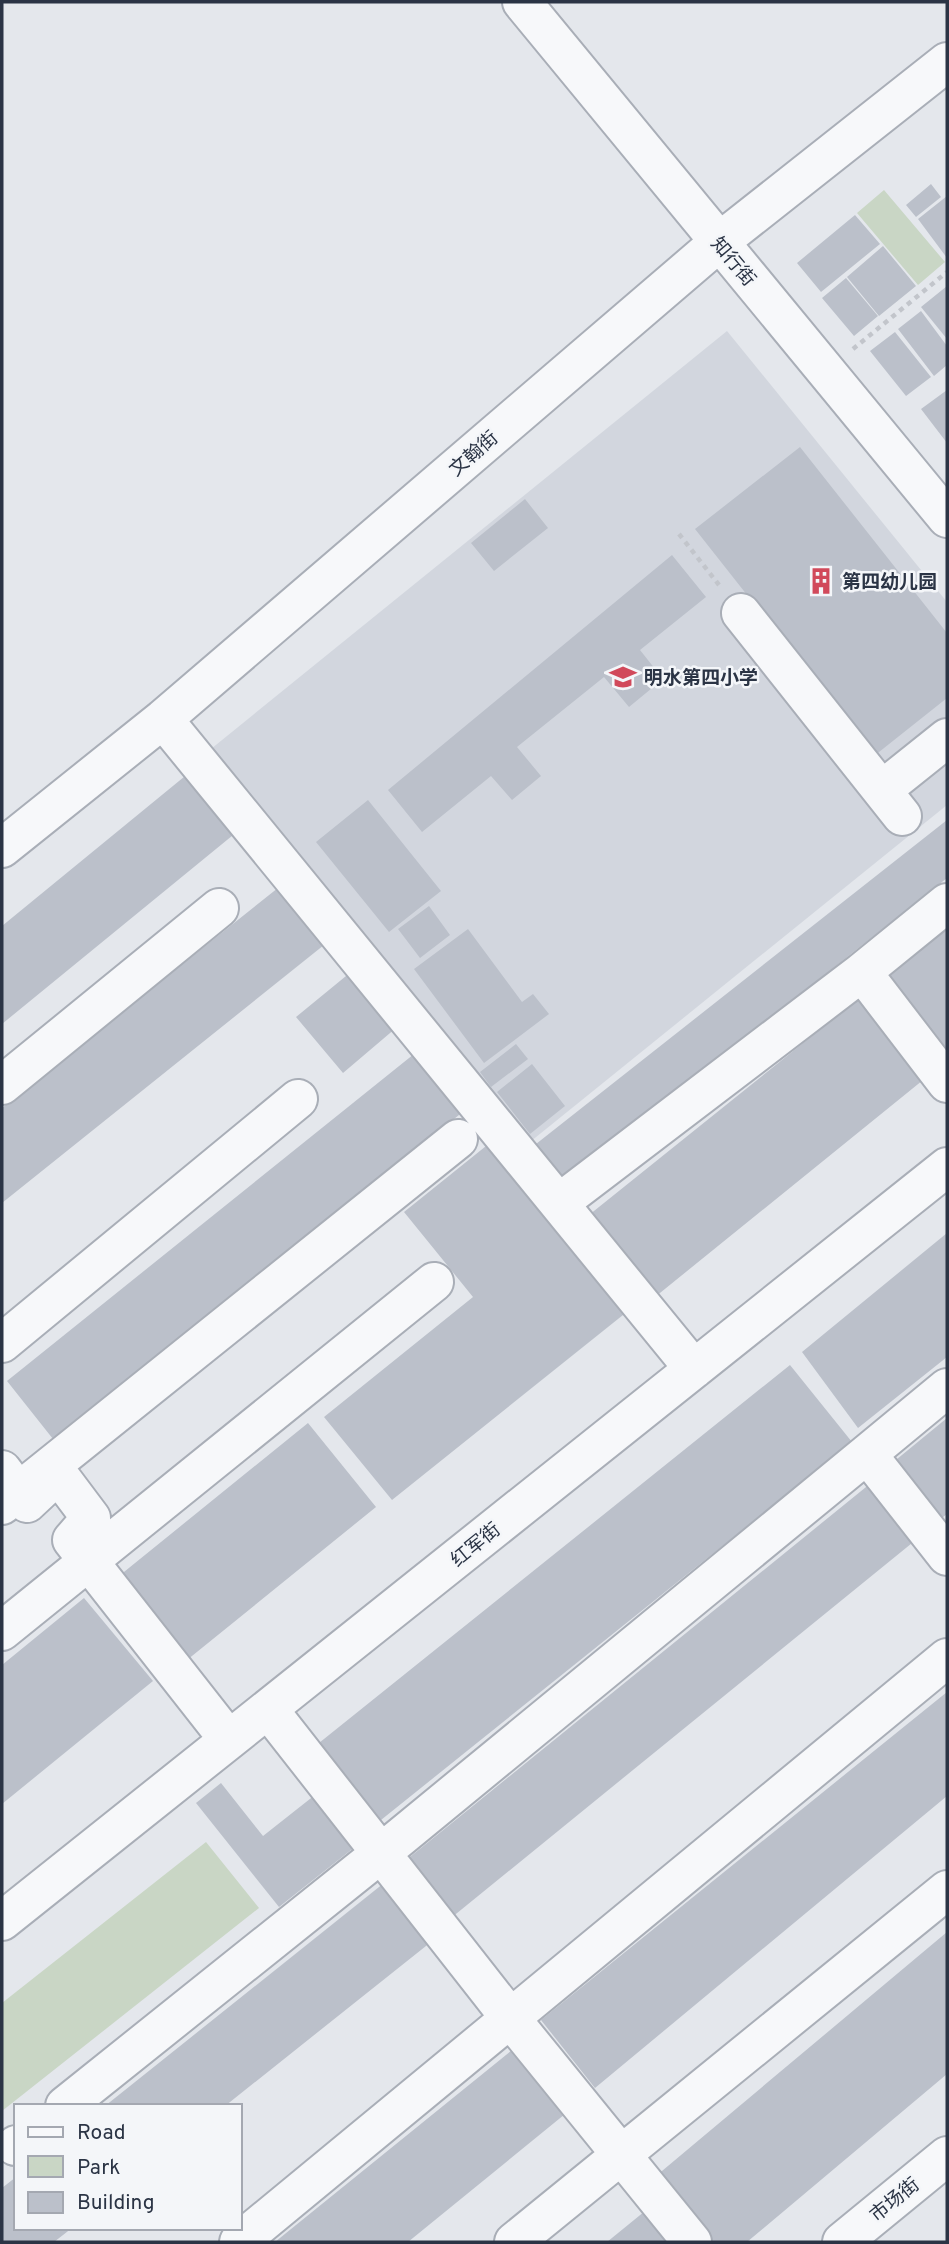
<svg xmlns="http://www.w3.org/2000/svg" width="949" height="2244" font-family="Overpass,'Noto Sans SC',sans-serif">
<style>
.built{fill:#d2d6de}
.green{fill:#c9d6c5}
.building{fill:#bbc0ca}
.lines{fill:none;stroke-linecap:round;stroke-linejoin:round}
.minor-casing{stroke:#a9aeb7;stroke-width:42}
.path{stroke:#c2c5cb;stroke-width:4.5;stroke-dasharray:5 5;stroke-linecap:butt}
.minor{stroke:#f7f8fa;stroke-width:38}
.labels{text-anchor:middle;stroke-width:5;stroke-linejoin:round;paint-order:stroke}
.street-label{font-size:19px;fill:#2b3445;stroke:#f4f6f9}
.poi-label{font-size:19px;font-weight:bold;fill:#2b3445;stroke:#f4f6f9;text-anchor:start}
</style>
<rect width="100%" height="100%" fill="#e4e7ec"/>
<path class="built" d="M727 331 947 602V805L525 1146 206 753Z"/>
<path class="green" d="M884 190 945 262 918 285 857 213Z
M206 1842 259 1908 2 2111V2003Z"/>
<path class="building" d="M931 184 941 197 916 217 906 205Z
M947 196V258L918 219Z
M855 215 880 244 821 292 797 263Z
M883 246 916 286 879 316 847 277Z
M846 278 878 316 854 336 822 298Z
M947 286V339L921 307Z
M921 311 947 346V365L934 376 898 329Z
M895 332 931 377 906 396 870 351Z
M947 390V443L921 409Z
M800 447 947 633V698L874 756 695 529Z
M525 499 548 528 494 571 471 543Z
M672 555 706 597 640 650 663 679 629 707 604 677 517 747 541 776 512 800 491 776 422 832 388 790Z
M190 772 238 831 2 1024V926Z
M368 800 441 891 389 932 316 842Z
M947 820V878L565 1180 536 1144Z
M288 880 334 937 2 1203V1108Z
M429 906 450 935 420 958 398 929Z
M947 928V1063L881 979Z
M468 929 522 1002 533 994 549 1014 484 1063 414 969Z
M357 967 403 1022 343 1073 296 1017Z
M863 995 928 1076 655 1297 589 1215Z
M516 1044 528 1059 491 1087 480 1072Z
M419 1050 469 1107 53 1439 7 1381Z
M532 1064 565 1106 530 1134 497 1092Z
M496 1138 633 1307 392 1500 324 1417 473 1297 404 1212Z
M947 1233V1357L858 1428 802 1352Z
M790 1365 852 1442 381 1820 319 1743Z
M947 1418V1514L938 1521 891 1464Z
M308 1423 376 1507 187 1660 119 1576Z
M871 1483 917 1539 451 1918 405 1861Z
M84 1598 153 1681 2 1804V1665Z
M947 1692V1796L595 2088 541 2020Z
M221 1783 263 1836 320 1791 361 1842 279 1907 196 1803Z
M384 1883 431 1942 225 2106H105Z
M947 1932V2074L747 2242H712L656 2176Z
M517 2046 570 2110 408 2242H275Z
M16 2177V2228H72L54 2242H2V2188Z
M650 2207 678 2242H607Z"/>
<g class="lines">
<defs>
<path id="minor" d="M522 2 947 518
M741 613 902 816
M163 719 694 1369
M882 790 947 738
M2 848 163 719 718 243 947 62
M947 903 862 972 947 1083
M2 1085 219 908
M567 1197 862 972
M2 1343 298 1099
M947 1388 867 1454 947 1556
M2 1470 27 1503 58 1474 91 1518 72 1540 229 1740
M2 1505 458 1139
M2 1631 434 1282
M268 1709 511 2019 692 2242
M2 1921 947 1167
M65 2106 380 1854 867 1454
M15 2146 16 2145
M239 2242 947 1658
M514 2242 947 1890
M842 2242 947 2156"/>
</defs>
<use href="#minor" class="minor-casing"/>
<path class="path" d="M853 349 947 272
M679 534 719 585"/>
<use href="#minor" class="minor"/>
</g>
<defs>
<symbol id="building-bare" viewBox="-9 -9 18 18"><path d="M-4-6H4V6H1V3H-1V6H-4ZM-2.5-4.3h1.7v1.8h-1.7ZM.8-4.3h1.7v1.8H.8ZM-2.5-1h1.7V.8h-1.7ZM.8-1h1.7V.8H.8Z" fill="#d1495b" stroke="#f4f6f9" stroke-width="2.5" paint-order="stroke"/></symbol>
<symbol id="school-bare" viewBox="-9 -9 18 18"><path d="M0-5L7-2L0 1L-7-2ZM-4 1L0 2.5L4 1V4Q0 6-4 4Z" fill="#d1495b" stroke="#f4f6f9" stroke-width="2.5" paint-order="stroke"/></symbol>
</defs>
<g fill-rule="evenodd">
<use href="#building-bare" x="802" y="562" width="38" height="38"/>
<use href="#school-bare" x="604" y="658" width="38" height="38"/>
</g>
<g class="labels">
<g class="street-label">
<text transform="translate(734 261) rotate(50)" y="7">知行街</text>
<text transform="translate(473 453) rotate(-41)" y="7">文翰街</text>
<text transform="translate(475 1544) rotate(-39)" y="7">红军街</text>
<text transform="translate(894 2199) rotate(-39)" y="7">市场街</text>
</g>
<g class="poi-label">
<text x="842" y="588">第四幼儿园</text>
<text x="644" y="684">明水第四小学</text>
</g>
</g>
<rect width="949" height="2244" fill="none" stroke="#2b3445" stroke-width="7"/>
<rect x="14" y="2104" width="228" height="126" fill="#f4f6f9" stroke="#a4a8b1" stroke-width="2"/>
<rect x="28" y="2127" width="35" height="10" fill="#f7f8fa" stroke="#a4a8b1" stroke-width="2"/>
<text x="77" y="2139" font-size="21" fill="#2b3445">Road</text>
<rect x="28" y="2156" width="35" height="21" fill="#c9d6c5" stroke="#a4a8b1" stroke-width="2"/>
<text x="77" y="2174" font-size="21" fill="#2b3445">Park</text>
<rect x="28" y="2192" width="35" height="21" fill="#bbc0ca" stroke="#a4a8b1" stroke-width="2"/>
<text x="77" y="2209" font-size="21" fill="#2b3445">Building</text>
</svg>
